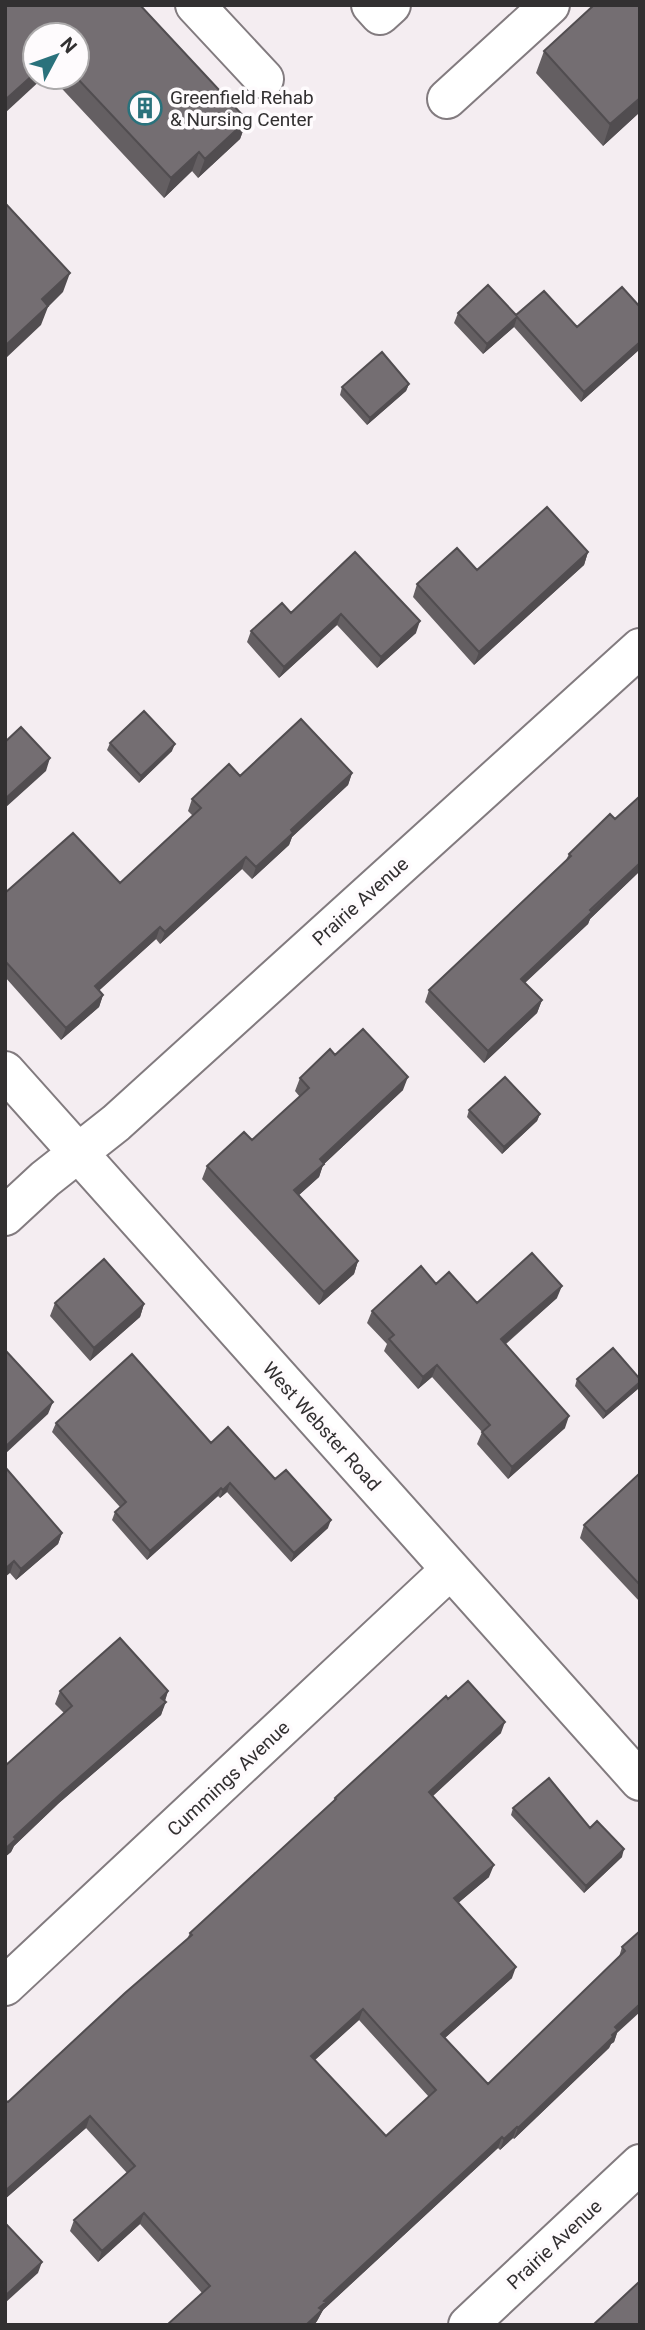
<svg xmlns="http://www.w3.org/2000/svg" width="645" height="2330" font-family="Roboto,sans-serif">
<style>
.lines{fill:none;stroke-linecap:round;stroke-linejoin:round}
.minor-casing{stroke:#827b7f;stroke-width:42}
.minor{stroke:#fff;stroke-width:38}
.wall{fill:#645f62;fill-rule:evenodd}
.shaded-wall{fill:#514d50}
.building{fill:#746e72;stroke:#514d50;stroke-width:2;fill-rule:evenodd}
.labels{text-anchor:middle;stroke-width:7;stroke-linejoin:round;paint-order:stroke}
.poi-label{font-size:19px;fill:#323031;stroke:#fefbfd;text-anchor:start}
.street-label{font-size:19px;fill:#323031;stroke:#fefbfd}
</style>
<rect width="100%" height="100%" fill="#f4edf1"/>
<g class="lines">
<defs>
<path id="minor" d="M195 5 264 79
M371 5 380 15 391 5
M447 99 550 5
M5 1071 640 1781
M5 1216 45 1179 116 1123 640 648
M5 1986 450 1570
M468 2325 640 2164"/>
</defs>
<use href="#minor" class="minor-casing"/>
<use href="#minor" class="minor"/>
</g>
<path class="wall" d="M5 5 247 120 240 139 198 178 192 171 164 198 51 77H77Z
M544 51 640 112 603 146 536 73Z
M640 307V349L581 402 514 327 483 354 454 323 458 313 516 315 577 327Z
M409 384 406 391 367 425 340 395 342 387Z
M355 552 416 633 377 668 337 625 279 678 247 642 251 631 291 613Z
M588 552 584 565 474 665 413 597 417 584 477 570Z
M110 743 172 751 139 783 107 750Z
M352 773 348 785 292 837 289 845 252 879 242 869 160 944 156 939 99 990 103 995 99 1007 61 1040 5 977V893L120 883 193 816 188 811 192 799 240 776Z
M640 796V871L590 919 588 924 525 983 542 1000 537 1013 484 1063 425 1002 429 990 566 860 569 854 615 819Z
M335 1055 403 1090 323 1165 319 1177 299 1195 358 1261 354 1274 319 1305 202 1179 207 1166 252 1140 300 1097 295 1091 300 1078Z
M469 1110 540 1114 537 1121 502 1154 467 1117Z
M436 1284 477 1303 557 1298 506 1344 565 1428 508 1479 477 1444 482 1432 432 1377 418 1389 384 1351 387 1344 367 1323 372 1311Z
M55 1303 144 1304 140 1317 90 1361 50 1316Z
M577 1379 639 1388 603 1419 575 1386Z
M56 1423 211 1443 275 1479 328 1528 291 1562 227 1492 220 1498 218 1496 147 1560 112 1520 115 1512 120 1507 52 1432Z
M5 1467 62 1533 58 1544 16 1580 10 1573Z
M640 1473V1602L580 1538 584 1525Z
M60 1691H168L161 1715 59 1803 14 1846 11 1852 5 1857 64 1713 55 1704Z
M448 1699 501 1733 433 1796 489 1877 458 1903 512 1978 445 2038 488 2084 619 1957 622 1947 640 1931 617 2033 614 2042 611 2044 609 2048 514 2139 513 2138 500 2150 498 2148 323 2310 317 2321 314 2325H167L202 2293 140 2224 98 2262 70 2231 74 2220 127 2173 86 2128 5 2199V2101L8 2102 187 1939 190 1933 333 1802 335 1798ZM359 2020 429 2097 386 2136 315 2060Z
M513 1808 590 1828 622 1857 584 1893 511 1815Z"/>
<path class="shaded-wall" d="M35 73V77H44L5 113V100Z
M640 98V112L603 146 610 124Z
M247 120 240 139 198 178 205 159Z
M199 152 192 171 164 198 171 178Z
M70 273 63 292 48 307 41 325 5 359 6 345 42 299Z
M517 317 514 327 483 354 487 344Z
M640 342V349L581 402 584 392Z
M409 384 406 391 367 425 370 418Z
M588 552 584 565 474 665 479 652Z
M341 614 337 625 279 678 284 667Z
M420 621 416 633 377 668 381 657Z
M175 744 172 751 139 783 141 776Z
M50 758 46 771 5 808V799Z
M352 773 348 785 292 837 289 845 252 879 256 867 291 830Z
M246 857 242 869 160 944 165 932Z
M640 863V871L590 919 588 924 516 991 521 979Z
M160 927 156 939 91 998 95 986Z
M103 995 99 1007 61 1040 66 1028Z
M542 1000 537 1013 484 1063 488 1051Z
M408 1077 403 1090 323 1165 319 1177 290 1203 294 1190 320 1159Z
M540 1114 537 1121 502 1154 504 1147Z
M358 1261 354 1274 319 1305 324 1292Z
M562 1286 557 1298 497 1351 501 1339Z
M144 1304 140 1317 90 1361 94 1348Z
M437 1365 432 1377 418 1389 423 1377Z
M640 1382 639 1388 603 1419 606 1412Z
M53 1402 48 1414 5 1454V1447Z
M569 1416 565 1428 508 1479 512 1467Z
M230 1483 227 1492 220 1498 223 1490Z
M221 1488 218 1496 147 1560 150 1551Z
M331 1520 328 1528 291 1562 294 1553Z
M62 1533 58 1544 16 1580 21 1569Z
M14 1561 10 1573 5 1577V1569Z
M168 1691 164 1703 161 1698Z
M166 1702 161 1715 59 1803 14 1846 11 1852 5 1857V1849L14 1837 64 1791Z
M505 1722 501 1733 425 1803 429 1792Z
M624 1849 622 1857 584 1893 586 1886Z
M494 1865 489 1877 450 1910 454 1898Z
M516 1967 512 1978 437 2045 441 2034Z
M640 2004V2012L617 2033 614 2042 611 2044 609 2048 514 2139 518 2128 615 2027Z
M363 2009 359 2020 307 2067 311 2056Z
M90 2116 86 2128 5 2199V2191Z
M517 2127 513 2138 500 2150 504 2139Z
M502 2137 498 2148 323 2310 317 2321 314 2325H306L324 2301Z
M144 2213 140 2224 98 2262 102 2251Z
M42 2262 38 2273 5 2303V2296Z"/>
<path class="building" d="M5 5H140L247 120 205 159 199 152 171 178 76 77H77V35H35V73L5 100Z
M594 5H640V98L610 124 544 51Z
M5 203 70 273 42 299 48 306 6 345Z
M488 285 516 315 544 291 577 327 622 287 640 307V342L584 392 517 317 487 344 458 313Z
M382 352 409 384 370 418 342 387Z
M547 507 588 552 479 652 417 584 457 548 477 570Z
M355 552 420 621 381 657 341 614 284 667 251 631 282 603 291 613Z
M144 711 175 744 141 776 110 743Z
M301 719 352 773 291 830 293 833 256 867 246 857 165 932 160 927 95 986 103 995 66 1028 5 961V893L73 833 120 883 201 808 192 799 229 764 240 776Z
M21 727 50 758 5 799V742Z
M640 796V863L590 910 592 912 521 979 542 1000 488 1051 429 990 571 856 569 854 610 814 615 819Z
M363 1029 408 1077 320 1159 324 1164 294 1190 358 1261 324 1292 207 1166 244 1132 252 1140 309 1088 300 1078 330 1049 335 1055Z
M505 1077 540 1114 504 1147 469 1110Z
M532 1253 562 1286 501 1339 569 1416 512 1467 482 1432 490 1425 437 1365 423 1377 389 1339 394 1335 372 1311 421 1266 436 1284 449 1272 477 1303Z
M104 1259 144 1304 94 1348 55 1303Z
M613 1348 640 1379V1382L606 1412 577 1379Z
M6 1351 53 1402 5 1447V1352Z
M132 1354 211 1443 228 1427 275 1479 286 1470 331 1520 294 1553 230 1483 223 1490 221 1488 150 1551 115 1512 126 1502 56 1423Z
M5 1467 62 1533 21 1569 14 1561 5 1569Z
M640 1473V1585L584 1525Z
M120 1638 168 1691 161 1698 166 1702 64 1791 14 1837 16 1839 5 1849V1766L72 1706 60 1691Z
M468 1681 505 1722 429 1792 494 1865 454 1898 516 1967 441 2034 488 2084 625 1951 622 1947 640 1931V2004L615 2027 618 2030 612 2035 613 2037 518 2128 517 2127 504 2139 502 2137 324 2301 326 2302 319 2308 322 2310 306 2325H167L210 2286 144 2213 102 2251 74 2220 135 2166 90 2116 5 2191V2101H6L8 2102 125 1993 192 1935 190 1933 336 1799 335 1798 446 1696 448 1699ZM363 2009 436 2090 386 2136 311 2056Z
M549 1778 590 1828 597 1821 624 1849 586 1886 513 1808Z
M5 2223 42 2262 5 2296Z
M640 2281V2325H593Z"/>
<defs>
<symbol id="building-ring" viewBox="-11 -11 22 22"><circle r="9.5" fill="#fefbfd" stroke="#2a727c" stroke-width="1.5"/><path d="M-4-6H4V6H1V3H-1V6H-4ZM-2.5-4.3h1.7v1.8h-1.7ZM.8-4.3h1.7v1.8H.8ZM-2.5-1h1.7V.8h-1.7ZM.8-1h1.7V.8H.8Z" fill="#2a727c"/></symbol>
</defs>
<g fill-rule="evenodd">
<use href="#building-ring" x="126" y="89" width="38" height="38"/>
</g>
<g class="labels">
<g class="poi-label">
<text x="170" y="104">Greenfield Rehab<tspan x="170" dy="22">&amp; Nursing Center</tspan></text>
</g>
<g class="street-label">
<text transform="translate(360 901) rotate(-42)" y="7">Prairie Avenue</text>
<text transform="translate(322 1426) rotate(48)" y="7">West Webster Road</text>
<text transform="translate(228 1778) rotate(-43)" y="7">Cummings Avenue</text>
<text transform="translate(554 2244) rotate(-43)" y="7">Prairie Avenue</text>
</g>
</g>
<rect width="645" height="2330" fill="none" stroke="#323031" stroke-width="14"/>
<g transform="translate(56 56) rotate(49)"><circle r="33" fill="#fefbfd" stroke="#acaaab" stroke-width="2"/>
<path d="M0-5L12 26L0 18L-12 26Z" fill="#2a727c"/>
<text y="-10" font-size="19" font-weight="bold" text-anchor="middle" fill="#323031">N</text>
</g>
</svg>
